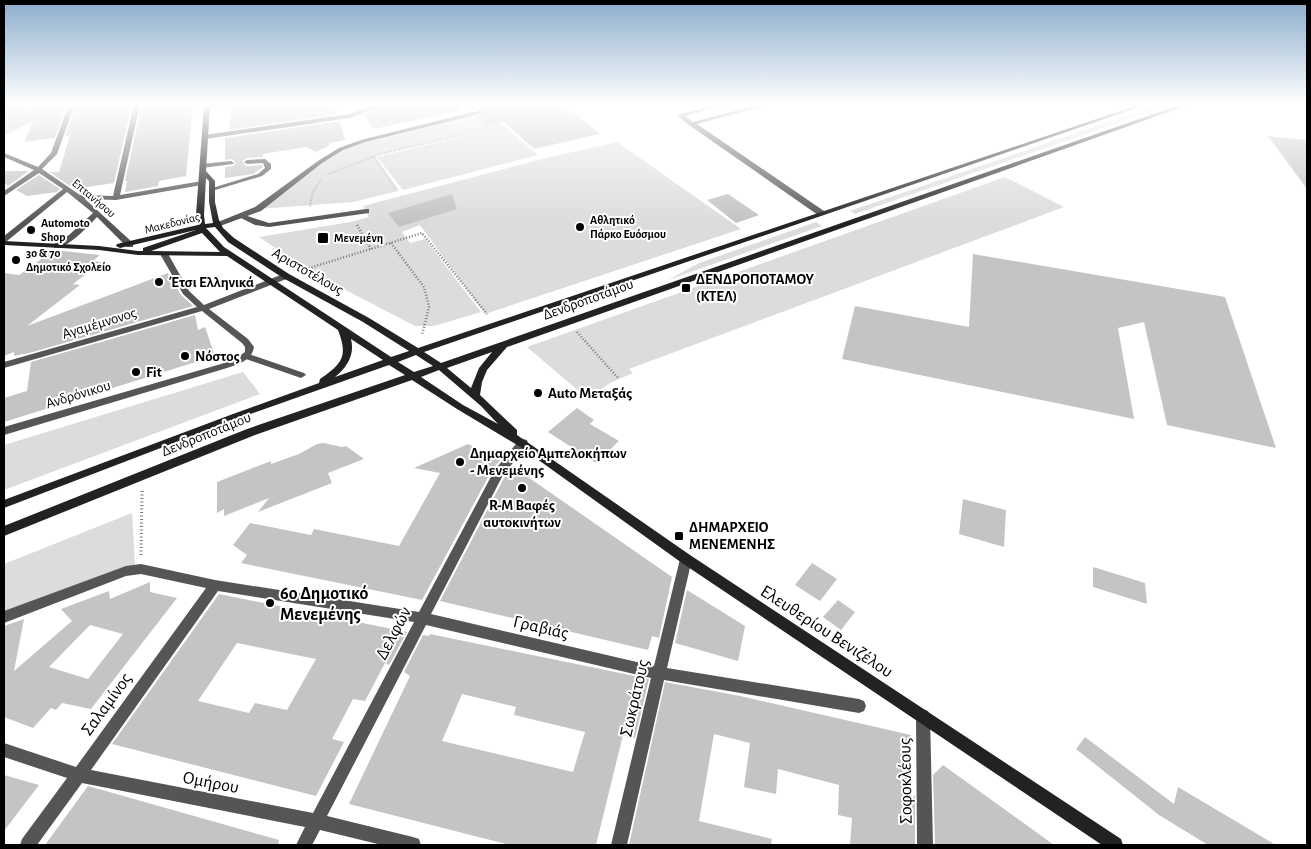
<svg xmlns="http://www.w3.org/2000/svg" width="1311" height="849" font-family="'Alegreya Sans',sans-serif">
<style>
.green{fill:#dcdcdc}
.building{fill:#c4c4c4;fill-rule:evenodd}
.lines{fill:none;stroke-linecap:round;stroke-linejoin:round}
.path-far2{stroke:#777;stroke-width:2;stroke-dasharray:0.5 2;stroke-linecap:butt}
.path-far1{stroke:#777;stroke-width:2.5;stroke-dasharray:1 2;stroke-linecap:butt}
.path{stroke:#777;stroke-width:3;stroke-dasharray:1 2.5;stroke-linecap:butt}
.lane{fill:#555;fill-rule:evenodd}
.street{fill:#555;fill-rule:evenodd}
.secondary{fill:#222;fill-rule:evenodd}
.poi-dot{fill:#000;stroke:#fff;stroke-width:2}
.labels{text-anchor:middle;stroke-width:4;stroke-linejoin:round;paint-order:stroke}
.far-street-label{font-size:12px;fill:#000;stroke:#fff}
.far-poi-label{font-size:12px;font-weight:bold;fill:#000;stroke:#fff;text-anchor:start}
.street-label{font-size:15px;fill:#000;stroke:#fff}
.poi-label{font-size:15px;font-weight:bold;fill:#000;stroke:#fff;text-anchor:start}
.near-poi-label{font-size:18px;font-weight:bold;fill:#000;stroke:#fff;text-anchor:start}
.near-street-label{font-size:18px;fill:#000;stroke:#fff}
</style>
<rect width="100%" height="100%" fill="#fff"/>
<path class="green" d="M1160 104H1172L855 214 850 211Z
M487 111 538 155 403 190 377 157 476 133 461 117Z
M459 117 475 132 374 156 398 191 353 202 258 209 341 149 363 141Z
M617 142 741 229 485 314 420 225 402 232 410 243 425 239 481 312 434 326H415L313 273 259 237 351 222 369 217 363 206 542 159Z
M1005 177 1064 207 629 369 633 373 610 383 588 399 527 347Z
M816 222 822 226 668 280 699 263Z
M243 372 260 394 4 490V445Z
M132 513 135 566 4 614V564Z"/>
<path class="building" d="M4 104H24L29 108 35 104H67L55 138 24 142 33 122 4 135Z
M77 104H132L114 183 74 189 50 172H59L70 135 65 136Z
M142 104 193 105 186 176 159 181 158 186 125 192 127 181H125Z
M236 104H334L337 114 229 130 232 106Z
M387 104H459V111L374 129 364 114Z
M462 104H563L600 134 534 149 504 122 485 126 476 117 484 114V109L481 108 470 111Z
M340 121 345 140 330 143 327 147 316 152 306 147 263 154V157L247 158 242 161 246 166 262 165 263 167 253 174 225 178V167L233 166 236 163 232 159 225 160V138Z
M1268 136 1307 140V189Z
M4 171H29L8 186 4 183Z
M39 175 60 189 57 192 27 196 16 190Z
M452 194 457 209 399 227 388 213Z
M728 194 759 215 736 223 707 200Z
M54 250 100 255 93 261 101 262 73 284 80 285 27 326 168 273 181 295 193 306 33 352 14 356V352L4 356V273L19 275Z
M973 254 1225 297 1276 448 1167 425 1144 322 1118 328 1134 419 842 359 855 306 969 327Z
M195 315 198 330 205 327 215 356 4 422V398L27 391 31 362Z
M577 408 594 420 590 424 619 441 596 463 548 432Z
M324 443 342 447 346 446 364 459 328 473 332 483 258 512 269 498 224 516V509L217 513V482L271 461V464L299 454 317 444Z
M468 444 501 459 492 470 422 600 241 563 247 555 233 545 250 523 311 535 314 529 399 546 440 473 414 468Z
M512 466 672 577 659 638 652 636 648 650 440 601 504 478Z
M963 499 1006 510 1004 547 959 534Z
M812 563 837 579 820 601 795 585Z
M1093 567 1145 583 1147 604 1093 587Z
M150 582V592L177 598 91 709 62 703 56 710 51 708 33 728 4 717V626L24 619 14 671 72 621 61 609 109 591 110 599ZM90 625 123 634 88 679 49 667Z
M687 590 745 626 738 661 675 643Z
M219 594 407 632 389 665 385 663 365 701 353 699 332 739 344 742 316 796 112 744ZM237 643 316 659 287 710 255 703 249 713 198 701Z
M838 600 855 612 841 630 823 617Z
M430 634 649 679 635 738 623 735 596 845H510L349 804 410 676 404 672 423 635 429 636ZM462 694 516 707 514 715 585 732 573 772 442 741Z
M665 682 740 696 911 735 912 799 915 795V845H850L852 818 838 815 839 785 778 769 776 794 744 787 750 743 714 734 699 821 772 839 771 845H629Z
M1085 737 1174 804 1178 787 1276 845H1208L1159 815 1076 749Z
M943 765 1011 814 1054 845H935L933 775Z
M4 775 39 785 4 831Z
M88 786 279 840 278 845H45Z"/>
<g class="lines">
<path class="path-far2" d="M374 156 398 191
M328 174 381 154 475 132
M310 206 313 192 321 180"/>
<path class="path-far1" d="M357 225 371 249
M391 243 424 287 429 307 422 335
M303 270 422 233 487 314
M577 332 619 379"/>
<path class="path" d="M141 555 142 491"/>
<path class="lane" d="M719 104H727L685 116 693 122 761 104H769L768 105 697 124 824 211V215H818L689 125 677 115Z
M265 159 271 164V169L262 176 212 191 209 189 258 174 265 168 263 163 247 164 244 162 247 160Z
M231 161 234 163 233 164 202 168 199 166 202 164Z
M366 209H369V213L269 227 255 225 237 216 241 214 269 223Z
M246 353 304 373 306 375 301 378 243 358 241 356 243 354Z"/>
<path class="street" d="M26 104H33L30 106Z
M69 104H75L57 154 42 169 80 195 113 196 134 104H140L120 195 202 181 205 183 202 185 116 200 85 199 133 243V247H127L97 217C87 227 68 249 54 248V244L69 235 93 213 67 192 7 241H4V236L63 189 39 173 4 196V191L34 170 4 157V153L38 167 51 153Z
M221 104H234L207 109 204 107Z
M378 104H385L350 118 205 139 202 137 205 135 349 114Z
M481 110 483 111V113L365 142 343 150 322 163 261 211 220 226 213 224 255 207 318 161 339 148 361 140Z
M161 252H167L189 291 204 305 283 274H289V278L209 309 248 339 254 347C252 360 239 364 227 368L4 435V427L221 364 235 359 245 352V347L242 343 202 311 4 368V362L197 307 183 294 160 254Z
M523 439 527 440 528 443 502 477 431 614 654 666 680 559 682 555 686 554 690 555 692 559 667 668 859 699 864 701 866 706 864 711 859 713 664 680 627 845H611L651 678 426 625 327 816 413 837 419 839 421 845H382L320 830 312 845H296L305 827 82 783 37 845H20L22 839 67 778 4 757V743L76 767 206 588 141 574 126 576 4 623V611L126 566 141 564 215 580 419 612 494 471 519 440ZM218 591 414 622 313 813 91 770Z
M923 709 928 711 930 716 933 845H917L916 716 918 711Z"/>
<path class="secondary" d="M204 104H210L206 171 215 181V202L219 220 223 228 234 238 289 274 369 318 418 348 1141 104H1148L424 352 441 363 1182 104H1189L1188 105 507 347 487 370 482 382 480 395 517 430V435L690 555 1121 839 1123 845H1102L682 563 519 446 457 409 412 380 255 435 4 536V526L247 429 405 375 389 365 239 418 4 508V500L233 414 319 383 320 379C343 363 348 356 338 330L227 256 138 255 99 250 4 245V241L99 246 138 251H143V248L196 230 120 248 116 246 117 244 198 225 196 215ZM206 178 209 181V202L213 223 205 224 204 215ZM215 227 228 242 283 278 363 322 409 351 391 357 224 247 207 229 206 228ZM202 233 220 252 151 251ZM351 339 383 360 335 377C347 367 355 355 351 339ZM492 352 479 368 471 388 447 368ZM416 355 433 366 414 372 398 362ZM439 370 481 406 498 424 463 405 421 377Z"/>
</g>
<linearGradient id="sky" x2="0" y2="1"><stop stop-color="#8cadcc"/><stop offset="0.47" stop-color="#fff"/><stop offset="1" stop-color="#fff" stop-opacity="0"/></linearGradient>
<rect width="1311" height="222" fill="url(#sky)"/>
<g class="poi-dot">
<circle cx="580" cy="227" r="5"/>
<circle cx="31" cy="230" r="5"/>
<rect x="317" y="232" width="12" height="12" rx="2.5"/>
<circle cx="16" cy="260" r="5"/>
<circle cx="159" cy="282" r="5"/>
<rect x="681" y="283" width="10" height="10" rx="2.5"/>
<circle cx="185" cy="356" r="5"/>
<circle cx="136" cy="372" r="5"/>
<circle cx="538" cy="393" r="5"/>
<circle cx="460" cy="462" r="5"/>
<circle cx="522" cy="488" r="5"/>
<rect x="674" y="531" width="10" height="10" rx="2.5"/>
<circle cx="270" cy="603" r="5"/>
</g>
<g class="labels">
<g class="far-street-label">
<text transform="translate(94 198) rotate(40)" y="4">Επτανήσου</text>
<text transform="translate(172 223) rotate(-14)" y="4">Μακεδονίας</text>
</g>
<g class="far-poi-label">
<text x="590" y="224">Αθλητικό<tspan x="590" dy="14">Πάρκο Ευόσμου</tspan></text>
<text x="41" y="227">Automoto<tspan x="41" dy="14">Shop</tspan></text>
<text x="334" y="242">Μενεμένη</text>
<text x="26" y="257">3ο &amp; 7ο<tspan x="26" dy="14">Δημοτικό Σχολείο</tspan></text>
</g>
<g class="street-label">
<text transform="translate(308 271) rotate(30)" y="5">Αριστοτέλους</text>
<text transform="translate(588 299) rotate(-20)" y="5">Δενδροποτάμου</text>
<text transform="translate(99 323) rotate(-17)" y="5">Αγαμέμνονος</text>
<text transform="translate(78 394) rotate(-17)" y="5">Ανδρόνικου</text>
<text transform="translate(206 434) rotate(-22)" y="5">Δενδροποτάμου</text>
</g>
<g class="poi-label">
<text x="696" y="284">ΔΕΝΔΡΟΠΟΤΑΜΟΥ<tspan x="696" dy="17">(ΚΤΕΛ)</tspan></text>
<text x="169" y="287">Έτσι Ελληνικά</text>
<text x="195" y="361">Νόστος</text>
<text x="146" y="377">Fit</text>
<text x="548" y="398">Auto Μεταξάς</text>
<text x="470" y="458">Δημαρχείο Αμπελοκήπων<tspan x="470" dy="17">- Μενεμένης</tspan></text>
<text x="522" y="510" text-anchor="middle">R-M Βαφές<tspan x="522" dy="17">αυτοκινήτων</tspan></text>
<text x="689" y="532">ΔΗΜΑΡΧΕΙΟ<tspan x="689" dy="17">ΜΕΝΕΜΕΝΗΣ</tspan></text>
</g>
<g class="near-poi-label">
<text x="280" y="599">6ο Δημοτικό<tspan x="280" dy="21">Μενεμένης</tspan></text>
</g>
<g class="near-street-label">
<text transform="translate(541 627) rotate(13)" y="6">Γραβιάς</text>
<text transform="translate(827 631) rotate(33)" y="6">Ελευθερίου Βενιζέλου</text>
<text transform="translate(393 633) rotate(-62)" y="6">Δελφών</text>
<text transform="translate(634 698) rotate(-77)" y="6">Σωκράτους</text>
<text transform="translate(106 704) rotate(-54)" y="6">Σαλαμίνος</text>
<text transform="translate(905 781) rotate(-91)" y="6">Σοφοκλέους</text>
<text transform="translate(211 782) rotate(11)" y="6">Ομήρου</text>
</g>
</g>
<rect width="1311" height="849" fill="none" stroke="#000000" stroke-width="10"/>
</svg>
